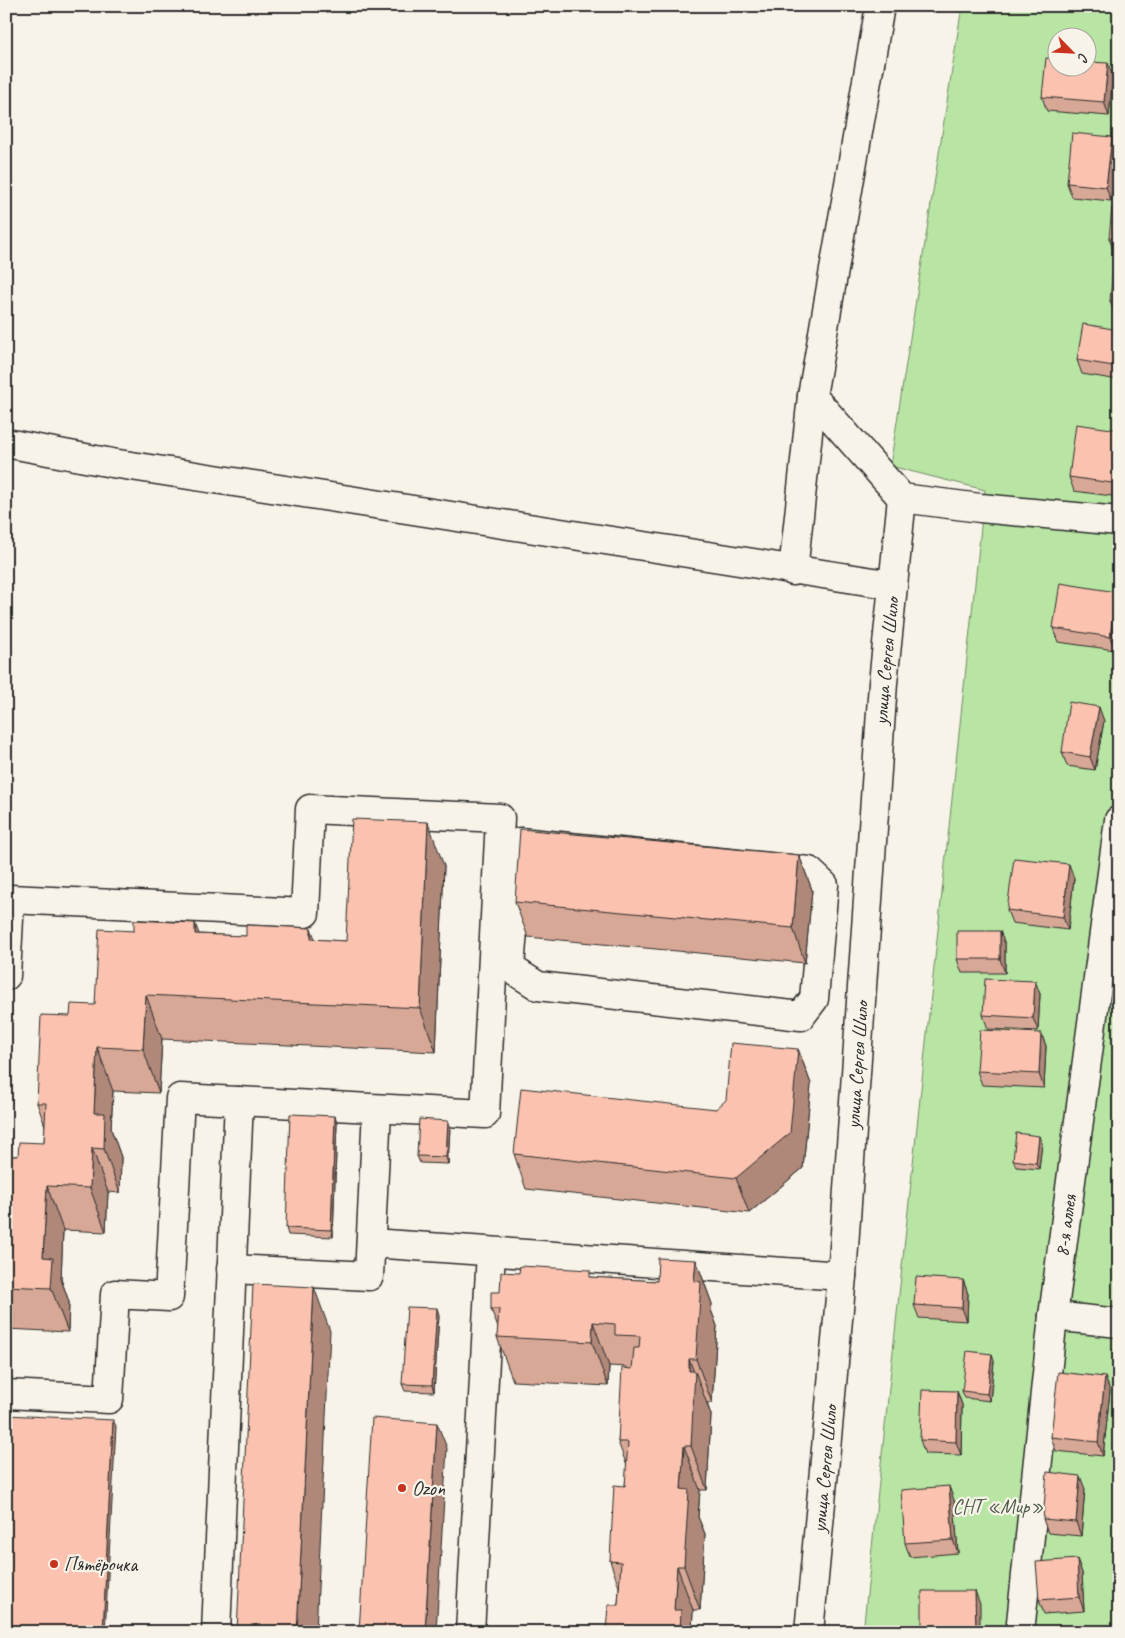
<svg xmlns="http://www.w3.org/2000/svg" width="1125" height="1638" font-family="Caveat,sans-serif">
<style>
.green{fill:#b8e5a3;stroke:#728867;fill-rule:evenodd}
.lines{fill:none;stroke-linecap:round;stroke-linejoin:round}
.minor-casing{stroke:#2b2b2b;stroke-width:31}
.minor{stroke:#f7f3e8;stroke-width:28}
.wall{fill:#d8a896;stroke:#2b2b2b}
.shaded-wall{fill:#b0887a;stroke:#2b2b2b}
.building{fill:#fbc3af;stroke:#2b2b2b}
.poi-dot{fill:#c8321e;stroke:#f7f3e8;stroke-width:2}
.labels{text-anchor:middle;stroke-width:4.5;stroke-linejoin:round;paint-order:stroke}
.street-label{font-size:20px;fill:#2b2b2b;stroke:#f7f3e8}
.poi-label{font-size:20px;fill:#2b2b2b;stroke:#f7f3e8;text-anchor:start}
.park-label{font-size:20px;fill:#4e5a49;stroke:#f7f3e8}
</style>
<rect width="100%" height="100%" fill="#f7f3e8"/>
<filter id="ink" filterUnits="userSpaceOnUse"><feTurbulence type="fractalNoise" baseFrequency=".02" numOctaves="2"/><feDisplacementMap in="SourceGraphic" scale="10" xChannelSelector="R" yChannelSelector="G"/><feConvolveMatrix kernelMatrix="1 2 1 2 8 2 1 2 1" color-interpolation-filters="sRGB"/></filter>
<g filter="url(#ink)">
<path class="green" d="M962 6H1119V1632H863L985 490 890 466ZM1058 38H1088V68H1058Z"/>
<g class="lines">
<defs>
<g id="minor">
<path d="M812 396 902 498 980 508 1119 521"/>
<path d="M6 443 112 463 893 585"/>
<path d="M793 571 812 396 880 6"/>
<path d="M520 842 809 871 824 885 814 999 801 1016 538 986 510 968Z"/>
<path d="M6 976 10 899 305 913 310 809 500 818 485 1114 180 1098 169 1297 115 1294 109 1399 6 1394"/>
<path d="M371 1243 842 1276"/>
<path d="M231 1269 369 1276 377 1109"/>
<path d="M1053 1316 1119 1323"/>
<path d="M216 1632 239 1101"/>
<path d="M470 1632 491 1252"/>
<path id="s1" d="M809 1632 842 1276 883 683 902 498"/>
<path id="s2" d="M1020 1632 1053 1316 1119 820"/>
</g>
</defs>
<use href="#minor" class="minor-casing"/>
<use href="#minor" class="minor"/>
</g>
<path class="wall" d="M1113 77 1109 116 1047 111 1042 97Z
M1112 137 1117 151 1111 201 1072 197 1067 183Z
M1119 208V252L1114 251 1109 238Z
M1119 270V315L1115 314 1110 301Z
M1119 330V380L1082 374 1077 360Z
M1119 430V497L1074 491 1069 477Z
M1119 598 1115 650 1058 642 1053 628Z
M1104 721 1095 770 1067 766 1062 752Z
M799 855 812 890 805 963 528 937 515 902Z
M444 866 436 1052 162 1039 159 1093 113 1091 111 1129 121 1157 120 1193 108 1192 106 1232 63 1230 61 1279 69 1302 68 1332 6 1329V1156H18L44 1143 45 1126 37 1103 70 1016 95 1005 199 934 346 941Z
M1074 878 1068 930 1012 923 1007 910Z
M1119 888V934L1115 924Z
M1005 944V973H962L957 959Z
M1035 981 1040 994 1038 1031 988 1029 983 1015Z
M1041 1033 1046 1046 1044 1088 982 1085 977 1071Z
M798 1049 811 1084 803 1168 749 1213 526 1189 514 1154 716 1109Z
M335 1116 337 1123 333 1237 288 1235 286 1228Z
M448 1121 450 1127 448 1164 420 1163 417 1156Z
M1039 1136 1042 1143 1039 1169 1016 1167 1013 1160Z
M696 1260 712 1304 711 1310 717 1326 712 1403H707L711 1415 707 1490H700L698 1517 705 1534 700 1610H693L692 1632H606L618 1605 619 1587 610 1561 625 1486 627 1466 618 1442 627 1369V1367L609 1366 608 1386 513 1381 497 1337 498 1328 491 1309 500 1292 519 1273 657 1281Z
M963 1280 968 1294 967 1321 919 1318 914 1305Z
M439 1315 434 1392 405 1391 402 1384Z
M994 1361 990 1401 965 1398 962 1391Z
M1105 1377 1110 1391 1103 1456 1056 1451 1051 1437Z
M957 1391 962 1405 961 1455 925 1454 920 1440Z
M1085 1489 1081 1536 1048 1533 1043 1519Z
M954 1500 958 1553 910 1557 905 1543Z
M1077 1559 1082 1573 1084 1611 1044 1614 1039 1600Z"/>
<path class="shaded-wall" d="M1108 63 1113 77 1109 116 1104 102Z
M1112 137 1117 151 1111 201 1106 187Z
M1116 592 1119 598V623L1115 650 1110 637Z
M1099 707 1104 721 1095 770 1090 757Z
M428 822 444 866 436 1052 420 1008Z
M799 855 812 890 805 963 793 928Z
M1069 864 1074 878 1068 930 1063 917Z
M195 923 211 967 195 934Z
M311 928 327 972 311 939Z
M1000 931 1005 944V973L1000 959Z
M1035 981 1040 994 1038 1031 1033 1018Z
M146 995 162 1039 159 1093 143 1049Z
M1041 1033 1046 1046 1044 1088 1039 1074Z
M97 1047 113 1091 111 1129 121 1157 120 1193 104 1149 94 1113Z
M798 1049 811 1084 803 1168 749 1213 736 1178Z
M335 1116 337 1123 333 1237 331 1230Z
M448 1121 450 1127 448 1164 446 1157Z
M1039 1136 1042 1143 1039 1169 1036 1163Z
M92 1148 108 1192 106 1232 90 1188Z
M47 1186 63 1230 61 1279 69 1302 68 1332 51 1288 43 1257Z
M696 1260 712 1304 711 1310 717 1326 712 1403 696 1359 694 1281Z
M963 1280 968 1294 967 1321 962 1308Z
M314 1287 330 1331 316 1632H297Z
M437 1308 439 1315 434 1392 432 1385Z
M593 1322 609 1366 608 1386 592 1342Z
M992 1354 994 1361 990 1401 987 1394Z
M689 1359 695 1375V1371L711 1415 707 1490 691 1446 689 1371Z
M1105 1377 1110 1391 1103 1456 1098 1442Z
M957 1391 962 1405 961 1455 956 1442Z
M113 1420 116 1426 105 1632H103Z
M437 1423 447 1448 436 1632H425Z
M684 1446 700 1490 698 1517 705 1534 700 1610 684 1566 681 1489Z
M1080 1476 1085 1489 1081 1536 1076 1522Z
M949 1486 954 1500 958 1553 953 1540Z
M1077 1559 1082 1573 1084 1611 1079 1597Z
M677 1566 693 1610 692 1632H680L674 1610Z
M975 1591 980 1604V1632H976Z"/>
<path class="building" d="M1046 58 1058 59V68H1088V62L1108 63 1104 102 1042 97Z
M1072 133 1112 137 1106 187 1067 183Z
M1112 208H1119V239L1109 238Z
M1113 269 1119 270V302L1110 301Z
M1083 324 1119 330V367L1077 360Z
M1076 424 1119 430V484L1069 477Z
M1060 583 1116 592 1110 637 1053 628Z
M1069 702 1099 707 1090 757 1062 752Z
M352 819 428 822 420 1008 146 995 143 1049 97 1047 94 1113H105L104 1149 92 1148 90 1188 47 1186 43 1257 53 1258 51 1288 6 1286V1156H18L19 1142 44 1143 46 1103H37L41 1015 70 1016 71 1004 95 1005 99 929 134 931V920L195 923V934L246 936V925L311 928V939L346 941Z
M520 829 799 855 793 928 515 902Z
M1014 858 1069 864 1063 917 1007 910Z
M1119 888V924H1115Z
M957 931H1000V959H957Z
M985 979 1035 981 1033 1018 983 1015Z
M980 1030 1041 1033 1039 1074 977 1071Z
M731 1043 798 1049 790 1133 736 1178 514 1154 521 1088 716 1109 726 1100Z
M290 1114 335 1116 331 1230 286 1228Z
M419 1119 448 1121 446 1157 417 1156Z
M1016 1133 1039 1136 1036 1163 1013 1160Z
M658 1258 696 1260 694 1281 701 1282 696 1359H689V1371H695L691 1446H684L681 1489 689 1490 684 1566H677L674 1610H681L680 1632H606L608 1605H618L621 1562 610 1561 614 1485 625 1486 628 1442H618L622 1368 632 1369 634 1348H639L640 1336 615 1335V1324L593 1322 592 1342 497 1337 499 1309H491V1292H500L501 1272 519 1273 520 1266 590 1270V1277L657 1281Z
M916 1277 963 1280 962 1308 914 1305Z
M253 1284 314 1287 297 1632H237Z
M407 1307 437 1308 432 1385 402 1384Z
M967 1351 992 1354 987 1394 962 1391Z
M1058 1372 1105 1377 1098 1442 1051 1437Z
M922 1390 957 1391 956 1442 920 1440Z
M6 1415 113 1420 103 1632H6Z
M372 1418 437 1423 425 1632H359Z
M1047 1472 1080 1476 1076 1522 1043 1519Z
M949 1486 953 1540 905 1543 901 1490Z
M1077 1559 1079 1597 1039 1600 1036 1562Z
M922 1591H975L976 1632H922Z"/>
</g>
<g class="poi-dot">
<circle cx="402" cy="1488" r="5"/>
<circle cx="54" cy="1564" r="5"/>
</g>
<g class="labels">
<g class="street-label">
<text dy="7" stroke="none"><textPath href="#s1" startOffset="974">улица Сергея Шило</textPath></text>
<text dy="7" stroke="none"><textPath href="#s1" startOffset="569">улица Сергея Шило</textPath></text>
<text dy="7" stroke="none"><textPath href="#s2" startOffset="409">8-я аллея</textPath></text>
<text dy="7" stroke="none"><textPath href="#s1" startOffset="164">улица Сергея Шило</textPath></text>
</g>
<g class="poi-label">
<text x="412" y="1495">Ozon</text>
<text x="64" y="1571">Пятёрочка</text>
</g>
<g class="park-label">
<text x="998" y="1513">СНТ «Мир»</text>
</g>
</g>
<rect width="1125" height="1638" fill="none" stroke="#f7f3e8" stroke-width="25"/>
<rect x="12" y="12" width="1100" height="1613" fill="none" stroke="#2b2b2b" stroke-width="2" filter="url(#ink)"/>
<g transform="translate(1072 52) rotate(114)"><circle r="24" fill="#f7f3e8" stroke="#a5a39c"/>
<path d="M0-4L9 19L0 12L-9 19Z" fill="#c8321e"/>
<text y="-8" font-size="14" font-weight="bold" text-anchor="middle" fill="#2b2b2b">С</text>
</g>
</svg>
